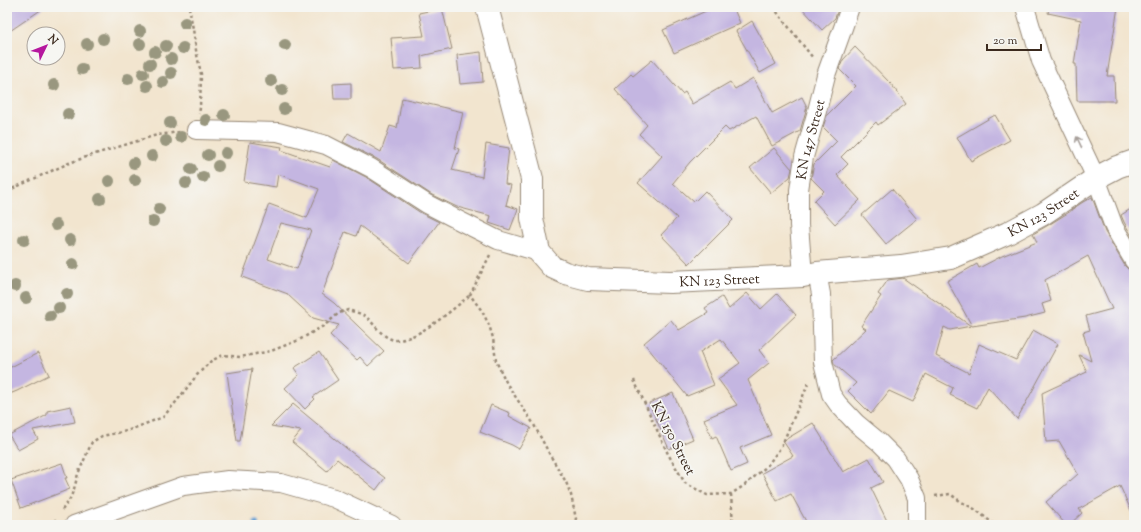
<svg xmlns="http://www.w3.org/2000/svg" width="1141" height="532" font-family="'Sorts Mill Goudy',serif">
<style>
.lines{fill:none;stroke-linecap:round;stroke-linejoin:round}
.stream{stroke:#66a1d6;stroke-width:5.5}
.building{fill:#c4b6e1;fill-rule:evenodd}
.street-casing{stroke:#968876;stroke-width:20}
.secondary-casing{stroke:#968876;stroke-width:24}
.path{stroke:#968876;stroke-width:2.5;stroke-dasharray:3 3;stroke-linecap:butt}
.street{stroke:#fff;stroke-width:18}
.secondary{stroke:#fff;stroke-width:22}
.tree{fill:#99977f}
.oneway{stroke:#a79f9a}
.labels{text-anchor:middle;stroke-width:3.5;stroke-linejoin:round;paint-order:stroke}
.street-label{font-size:14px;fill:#3b2a1e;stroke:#f6f6f2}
</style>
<rect width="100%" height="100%" fill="#f6f6f2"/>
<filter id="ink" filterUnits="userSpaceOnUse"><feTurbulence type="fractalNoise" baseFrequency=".025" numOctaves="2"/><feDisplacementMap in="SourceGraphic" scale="8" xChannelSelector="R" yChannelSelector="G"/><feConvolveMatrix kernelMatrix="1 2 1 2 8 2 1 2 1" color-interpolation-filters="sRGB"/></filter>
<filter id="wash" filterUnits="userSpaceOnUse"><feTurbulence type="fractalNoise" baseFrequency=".012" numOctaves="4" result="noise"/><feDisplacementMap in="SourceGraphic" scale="16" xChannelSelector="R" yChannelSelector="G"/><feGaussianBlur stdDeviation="0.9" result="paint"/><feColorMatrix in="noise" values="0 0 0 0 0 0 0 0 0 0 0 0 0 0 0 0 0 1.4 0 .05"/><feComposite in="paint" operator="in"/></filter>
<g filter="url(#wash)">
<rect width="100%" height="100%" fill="#f2e5cf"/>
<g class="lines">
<path class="stream" d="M256 525V523"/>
</g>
<g id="blocks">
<path class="building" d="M12 7H45L7 33V10Z
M715 7H733L740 23 674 53 663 30Z
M801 7H839L835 18 822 30Z
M1049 7H1118L1107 76H1114L1115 101H1077L1076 64H1074L1081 20 1048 13Z
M442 8 452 49 421 56 422 68 394 70 391 38 424 36 419 13Z
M752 21 776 64 760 73 736 31Z
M855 47 891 84 906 104 878 125 876 122 841 157 848 164 837 175 860 200 835 224 814 201 824 191 811 178 814 164 837 141 823 127 827 115 856 86 839 69 843 60Z
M481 52 483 82 460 84 457 55Z
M652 60 682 94 685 92 692 104 730 82 735 89 753 78 772 113 802 97 807 107 800 131 772 146 756 116 729 131 725 127 690 162 673 183 694 202 705 191 733 220 689 264 661 235 677 218 638 183 662 156 639 134 647 125 615 89 631 74 633 76Z
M351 83V99H334L333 84Z
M402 98 463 112 455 148 459 149 452 170 482 177 486 144 509 148 505 184 511 185 506 205 518 209 510 230 489 223 491 216 457 207 432 195 377 159 343 142 348 133 381 152 390 126 397 128Z
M995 115 1010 140 971 161 957 137Z
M250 142 282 147 281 150 330 167 333 160 366 177 421 213 439 222 409 263 360 226 356 236 345 232 322 294 334 303 384 351 368 366 360 357 357 360 330 335 339 325 313 318 288 295V294L242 277 269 204 307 218 319 189 278 174 276 187 244 182ZM281 223 311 230 297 269 268 259Z
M774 148 792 169 790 177 771 193 750 168Z
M892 189 917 219 886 244 862 215Z
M1092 197 1105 232 1125 266 1129 270 1134 271V517L1120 486 1079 509 1082 513 1069 525H1066L1046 502 1078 474 1059 441 1046 442 1042 393 1087 372 1079 355 1091 361 1083 332 1090 330 1086 316 1112 309 1088 256 1045 280 1051 301 1042 304 1045 313 1025 318 972 326 947 281 977 264 979 268 1002 256 1037 242 1033 234 1050 224 1071 211V210L1083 202Z
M1134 207V240L1124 222 1121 215Z
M903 278 971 326 950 330 944 327 936 356 969 373 979 344 1016 360 1033 330 1058 344 1017 419 988 387 977 408 950 395 953 388 926 374 913 402 889 391 871 414 848 391 856 383 834 364 833 360 866 329 861 326 881 296 878 294 888 280Z
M747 293 761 309 777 294 796 315 759 350 769 363 748 380 771 435 740 448 747 464 731 471 716 436 712 438 704 419 737 405 718 379 740 363 721 339 700 352 714 385 687 396 644 343 671 320 679 330 708 313 705 308 722 297 729 309Z
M319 352 338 380 313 397 315 399 305 409 285 388 299 375 294 368Z
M38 353 49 375 17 391 7 395V369Z
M252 369 240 441H237L227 373Z
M673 393 693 439 669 449 649 403Z
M293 404 346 448 385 478 376 490 337 459 327 471 292 442 301 431 271 426Z
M491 405 510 413 509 416 531 428 519 449 512 445 480 432Z
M71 406 75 422 33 430 38 439 18 450 9 435 47 415V411Z
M813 423 843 472 869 458 883 482 871 488 889 525H808L791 494 777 501 762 473 793 456 783 441Z
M62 463 67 478H65L70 489 21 508 11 480Z"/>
</g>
</g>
<g filter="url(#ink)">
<use href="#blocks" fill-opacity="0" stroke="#968876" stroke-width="1"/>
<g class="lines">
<defs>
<g id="street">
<path d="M1025 7 1041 61 1096 178 1114 227 1134 261"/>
<path d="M196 130 278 132 326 145 371 168 427 204 462 222 498 240 539 252"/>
<path d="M817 273 821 294 823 362 831 394 838 404 856 423 879 442 896 459 909 479 917 498V519L916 525"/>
<path id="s1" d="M803 276 799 225V190L804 157 817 111 826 75 844 25 850 7"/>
<path d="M74 525 183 486 228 480 281 483 334 498 392 525"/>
</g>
<g id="secondary">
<path id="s2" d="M487 7 532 179V218L539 252 552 267 565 273 588 279 670 282 803 276 817 273 901 266 951 258 1008 233 1043 214 1096 178 1117 167 1134 161"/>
</g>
</defs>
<use href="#street" class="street-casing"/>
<use href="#secondary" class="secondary-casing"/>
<path class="path" d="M189 7 193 29 196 50 201 74 200 108 199 114
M773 7 813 58
M7 191 69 163 95 154 157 135 180 132
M490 255 470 295 482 311 489 325 493 338 496 361 507 384 533 423 550 455 566 482 571 495 576 519 574 525
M634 380 668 454 685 483 707 495 731 494 745 485 767 466 781 447 809 382
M731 494 733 525
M935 496 950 494 960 501 976 510 995 525
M62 510 69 501 74 489 78 474 92 442 102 436 127 431 163 417 176 402 197 375 211 361 223 355 240 357 271 351 299 340 325 325 339 313 348 310C353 312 361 313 365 316 374 323 380 335 391 339 410 347 456 307 470 295
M53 525 56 519"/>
<use href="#street" class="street"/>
<use href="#secondary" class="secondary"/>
</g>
<g class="tree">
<circle cx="185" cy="23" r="6"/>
<circle cx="140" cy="31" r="6"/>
<circle cx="103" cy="39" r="6"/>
<circle cx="87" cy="44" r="6"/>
<circle cx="140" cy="44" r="6"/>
<circle cx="285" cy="45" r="6"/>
<circle cx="166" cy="46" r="6"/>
<circle cx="183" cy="48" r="6"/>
<circle cx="155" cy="52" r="6"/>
<circle cx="171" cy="59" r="6"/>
<circle cx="150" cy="64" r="6"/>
<circle cx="82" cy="69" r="6"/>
<circle cx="171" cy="73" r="6"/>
<circle cx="143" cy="74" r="6"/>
<circle cx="128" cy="79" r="6"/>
<circle cx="271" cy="81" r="6"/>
<circle cx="163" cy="82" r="6"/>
<circle cx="54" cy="85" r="6"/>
<circle cx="147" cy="86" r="6"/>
<circle cx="282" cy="90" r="6"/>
<circle cx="284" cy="109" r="6"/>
<circle cx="68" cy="114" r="6"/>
<circle cx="224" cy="115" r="6"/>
<circle cx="206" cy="120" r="6"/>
<circle cx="170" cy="123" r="6"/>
<circle cx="181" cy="137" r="6"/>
<circle cx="166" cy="141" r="6"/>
<circle cx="226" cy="153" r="6"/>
<circle cx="208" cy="155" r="6"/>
<circle cx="152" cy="156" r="6"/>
<circle cx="134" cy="163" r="6"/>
<circle cx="218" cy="166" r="6"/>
<circle cx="191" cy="169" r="6"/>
<circle cx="203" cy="177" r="6"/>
<circle cx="135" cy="180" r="6"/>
<circle cx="109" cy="181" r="6"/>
<circle cx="186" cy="183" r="6"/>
<circle cx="100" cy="199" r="6"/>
<circle cx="159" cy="209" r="6"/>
<circle cx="153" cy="221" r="6"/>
<circle cx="56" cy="225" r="6"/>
<circle cx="24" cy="240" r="6"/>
<circle cx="70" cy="240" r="6"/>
<circle cx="73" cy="264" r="6"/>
<circle cx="15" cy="286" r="6"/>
<circle cx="67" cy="294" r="6"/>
<circle cx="26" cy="298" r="6"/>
<circle cx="59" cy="308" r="6"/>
<circle cx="50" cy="316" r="6"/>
</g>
<defs><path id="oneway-shaft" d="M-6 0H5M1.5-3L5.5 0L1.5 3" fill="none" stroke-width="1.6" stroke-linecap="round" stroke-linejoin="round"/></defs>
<use class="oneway" href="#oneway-shaft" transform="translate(1079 142) rotate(-115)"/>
</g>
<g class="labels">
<g class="street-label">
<text dy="5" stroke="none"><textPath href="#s1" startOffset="138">KN 147 Street</textPath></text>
<text dy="5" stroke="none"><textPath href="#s2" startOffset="777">KN 123 Street</textPath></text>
<text dy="5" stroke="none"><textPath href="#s2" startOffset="441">KN 123 Street</textPath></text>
<text transform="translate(674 438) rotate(63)" y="5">KN 150 Street</text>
</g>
</g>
<rect width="1141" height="532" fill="none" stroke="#f6f6f2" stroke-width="24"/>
<g transform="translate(46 46) rotate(47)"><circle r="19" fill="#f6f6f2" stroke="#aba49d"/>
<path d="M0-3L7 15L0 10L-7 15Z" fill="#b5179e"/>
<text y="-6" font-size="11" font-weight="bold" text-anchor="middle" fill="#3b2a1e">N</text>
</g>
<path d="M987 44v6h54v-6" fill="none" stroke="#3b2a1e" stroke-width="2"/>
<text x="993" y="44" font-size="12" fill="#3b2a1e" stroke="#f6f6f2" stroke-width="3" paint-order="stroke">20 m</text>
</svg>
